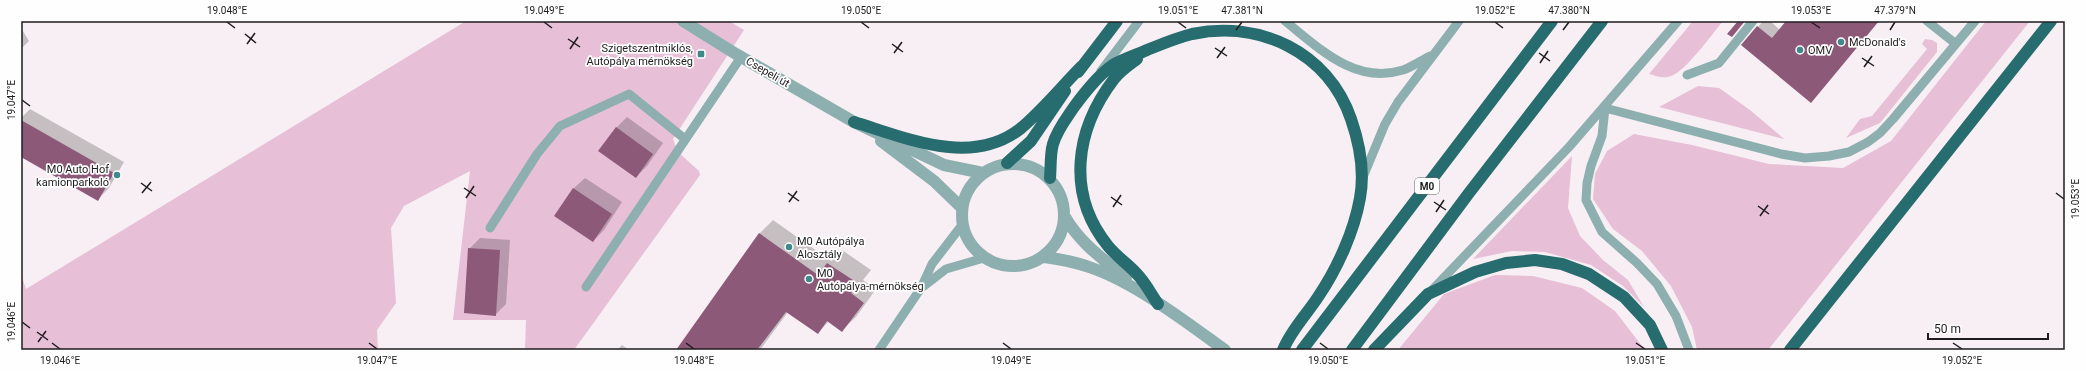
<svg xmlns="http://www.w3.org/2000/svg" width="2086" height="371" font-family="Roboto,sans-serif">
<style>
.green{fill:#e7bfd7}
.shadow{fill:#0003}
.building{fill:#8d5979}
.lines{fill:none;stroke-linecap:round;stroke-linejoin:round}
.service{stroke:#8dafb0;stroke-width:9}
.tertiary{stroke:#8dafb0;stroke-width:12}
.trunk{stroke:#276c6e;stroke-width:12}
.ticks{fill:none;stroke:#1f1c1e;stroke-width:1.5}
.poi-dot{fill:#40888a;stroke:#fefefe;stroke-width:1.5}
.labels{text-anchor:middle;stroke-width:3.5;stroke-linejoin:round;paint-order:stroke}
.shield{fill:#fefefe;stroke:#626061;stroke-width:1}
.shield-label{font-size:10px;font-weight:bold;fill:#1f1c1e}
.poi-label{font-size:11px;fill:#1f1c1e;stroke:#fefefe;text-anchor:start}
.street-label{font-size:11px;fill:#1f1c1e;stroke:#fefefe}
.neatline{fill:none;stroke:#1f1c1e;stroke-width:1.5}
.ticks-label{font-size:10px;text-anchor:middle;fill:#1f1c1e}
</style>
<rect width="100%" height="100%" fill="#f7eff3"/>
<path class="green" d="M466 21H729L744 30 673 139 678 152 699 171 700 175 574 350H525L526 320H453L470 171 404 206 391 228 396 303 377 330 378 350H21V274L26 289Z
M1693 21H1723C1712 34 1686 71 1671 76 1664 79 1656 76 1649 74Z
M1986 21H2030L1768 350H1697L1692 327 1671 286 1642 251 1613 229 1593 199 1595 174 1607 151 1634 134 1692 145 1769 164 1843 168 1891 141Z
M1925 39 1932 40 1937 43V52L1880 123 1846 138 1860 119 1872 116 1927 49 1922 44Z
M1698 86 1719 88 1750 110 1784 139 1659 107Z
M1572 156 1568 208 1580 236 1603 260 1628 280 1644 307 1623 286 1591 265 1545 252 1512 251 1473 259Z
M1495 275 1533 276 1582 288 1615 311 1645 350H1398L1444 294Z"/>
<path class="shadow" d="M1763 21H1770L1780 30 1788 21H1879L1811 101 1743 45Z
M21 28 29 41 21 49Z
M30 109 124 162 109 188 98 199 21 155V118Z
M627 117 663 143 647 166 636 177 616 128Z
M585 178 622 202 604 230 593 241 556 216 574 188Z
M773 220 831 261 842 250 871 270 863 280 876 289 856 317 842 330 829 321 818 333 788 312 760 350H678L759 234Z
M480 238 510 240 506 304 495 315 469 249Z
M622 345 629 350H617Z"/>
<path class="building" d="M1738 21H1745L1732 37 1727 34Z
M1786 21H1879L1811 103 1741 45 1757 26 1772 38Z
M21 120 114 173 98 201 21 157Z
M616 127 653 154 636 178 598 151Z
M573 188 612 214 593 242 554 216Z
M759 233 818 275 827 263 859 284 851 293 864 303 842 332 827 321 818 334 786 312 757 350H676Z
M468 248 500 250 496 316 464 313Z"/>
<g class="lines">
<path class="service" d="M1285 21C1319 48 1355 85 1403 70 1412 67 1422 60 1430 56
M1927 21 1956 44
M1101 71 1139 21
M1687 75 1719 63 1753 21
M1605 108 1781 154 1805 158 1829 156 1849 152 1868 142 1880 133 1893 119 1975 21
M1605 108 1602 136 1591 166 1587 183 1586 200 1602 232 1637 263 1657 284 1676 316 1689 350
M1363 177 1385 124 1398 102 1459 21
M490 228 537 154 560 126 629 94 685 139
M924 286 946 269 984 258
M586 287 741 57
M1432 290 1569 147 1678 21
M879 350 921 288 932 264 962 225"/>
<path class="tertiary" d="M683 21 736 54 854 122 944 165 983 173
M881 141 934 181 962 208
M962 215a51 51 0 1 1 102 0a51 51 0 1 1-102 0Z
M1065 217C1080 243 1103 259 1126 278
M1044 257C1060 259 1076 262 1092 268 1137 284 1186 322 1225 350"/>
<path class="trunk" d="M1137 59C1129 65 1120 71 1114 79 1075 130 1066 194 1108 246 1117 257 1128 264 1137 274 1145 282 1151 294 1158 304
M1078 72 1117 21
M854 122C906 138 971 167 1020 129 1042 111 1062 86 1082 66
M1007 163 1031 141 1065 91
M1050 178C1051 167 1050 154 1053 144 1057 130 1066 119 1074 107 1085 92 1098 75 1113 65 1123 59 1136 55 1147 50 1162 44 1176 38 1192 34 1260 20 1328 52 1351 119 1360 145 1365 171 1360 198 1354 232 1337 269 1318 297 1307 314 1291 330 1283 350
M1302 350 1552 21
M1352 350 1469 193 1602 21
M1374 350 1428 294 1475 272 1506 263 1535 260 1562 264 1589 274 1624 297 1650 325 1662 350
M1790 350 2051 21"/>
</g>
<path class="ticks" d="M227 22 235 28M544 22 552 28M861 22 869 28M1178 22 1186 28M1495 22 1503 28M1811 22 1820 28M1236 30 1242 22M1563 30 1569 22M1890 30 1895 22M245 34 256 43M568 39 580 47M247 44 255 33M892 44 903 52M1215 48 1227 56M570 49 578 37M894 53 902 42M1539 53 1550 61M1217 58 1225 47M1862 58 1874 66M1540 63 1548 51M1864 67 1872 56M22 100 30 106M141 183 152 191M464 188 476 196M142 193 151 182M788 193 799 201M2056 193 2064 199M1111 197 1122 205M466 198 474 186M789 202 797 191M1434 202 1446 210M1758 206 1769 214M1113 207 1121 195M1436 212 1444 200M1760 216 1768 205M22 322 30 328M37 332 48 340M38 342 46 331M52 343 60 349M369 343 377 349M686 343 694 349M1003 343 1011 349M1320 343 1328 349M1636 343 1645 349M1953 343 1962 349"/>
<g class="poi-dot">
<circle cx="1841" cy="42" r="4"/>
<circle cx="1800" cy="50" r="4"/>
<rect x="697" y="50" width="8" height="8" rx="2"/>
<circle cx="117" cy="175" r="4"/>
<circle cx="789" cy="247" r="4"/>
<circle cx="809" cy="279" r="4"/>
</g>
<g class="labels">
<rect class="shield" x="1415" y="178" width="24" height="16" rx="3"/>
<g class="shield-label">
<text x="1427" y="190">M0</text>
</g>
<g class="poi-label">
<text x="1849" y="46">McDonald's</text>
<text x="693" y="52" text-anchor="end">Szigetszentmiklós,<tspan x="693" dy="13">Autópálya mérnökség</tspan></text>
<text x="1808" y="54">OMV</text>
<text x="109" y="173" text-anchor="end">M0 Auto Hof<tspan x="109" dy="13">kamionparkoló</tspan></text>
<text x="797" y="245">M0 Autópálya<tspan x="797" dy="13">Alosztály</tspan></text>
<text x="817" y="277">M0<tspan x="817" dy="13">Autópálya-mérnökség</tspan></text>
</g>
<g class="street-label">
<text transform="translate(768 72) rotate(30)" y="4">Csepeli út</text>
</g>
</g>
<rect width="2086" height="371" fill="none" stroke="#fefefe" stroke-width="44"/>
<path d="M1928 333v6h120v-6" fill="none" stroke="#1f1c1e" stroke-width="2"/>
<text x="1934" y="333" font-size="12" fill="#1f1c1e" stroke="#fefefe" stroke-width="3" paint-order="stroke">50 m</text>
<rect x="22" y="22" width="2042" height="327" class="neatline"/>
<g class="ticks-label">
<text x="227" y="14">19.048°E</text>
<text x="544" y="14">19.049°E</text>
<text x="861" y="14">19.050°E</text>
<text x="1178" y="14">19.051°E</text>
<text x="1242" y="14">47.381°N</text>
<text x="1495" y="14">19.052°E</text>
<text x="1569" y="14">47.380°N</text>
<text x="1811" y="14">19.053°E</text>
<text x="1895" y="14">47.379°N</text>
<text transform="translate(11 100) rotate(-90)" y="4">19.047°E</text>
<text transform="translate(2075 199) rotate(-90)" y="4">19.053°E</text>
<text transform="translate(11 322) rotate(-90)" y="4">19.046°E</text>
<text x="60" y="364">19.046°E</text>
<text x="377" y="364">19.047°E</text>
<text x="694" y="364">19.048°E</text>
<text x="1011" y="364">19.049°E</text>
<text x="1328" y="364">19.050°E</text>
<text x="1645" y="364">19.051°E</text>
<text x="1962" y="364">19.052°E</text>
</g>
</svg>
